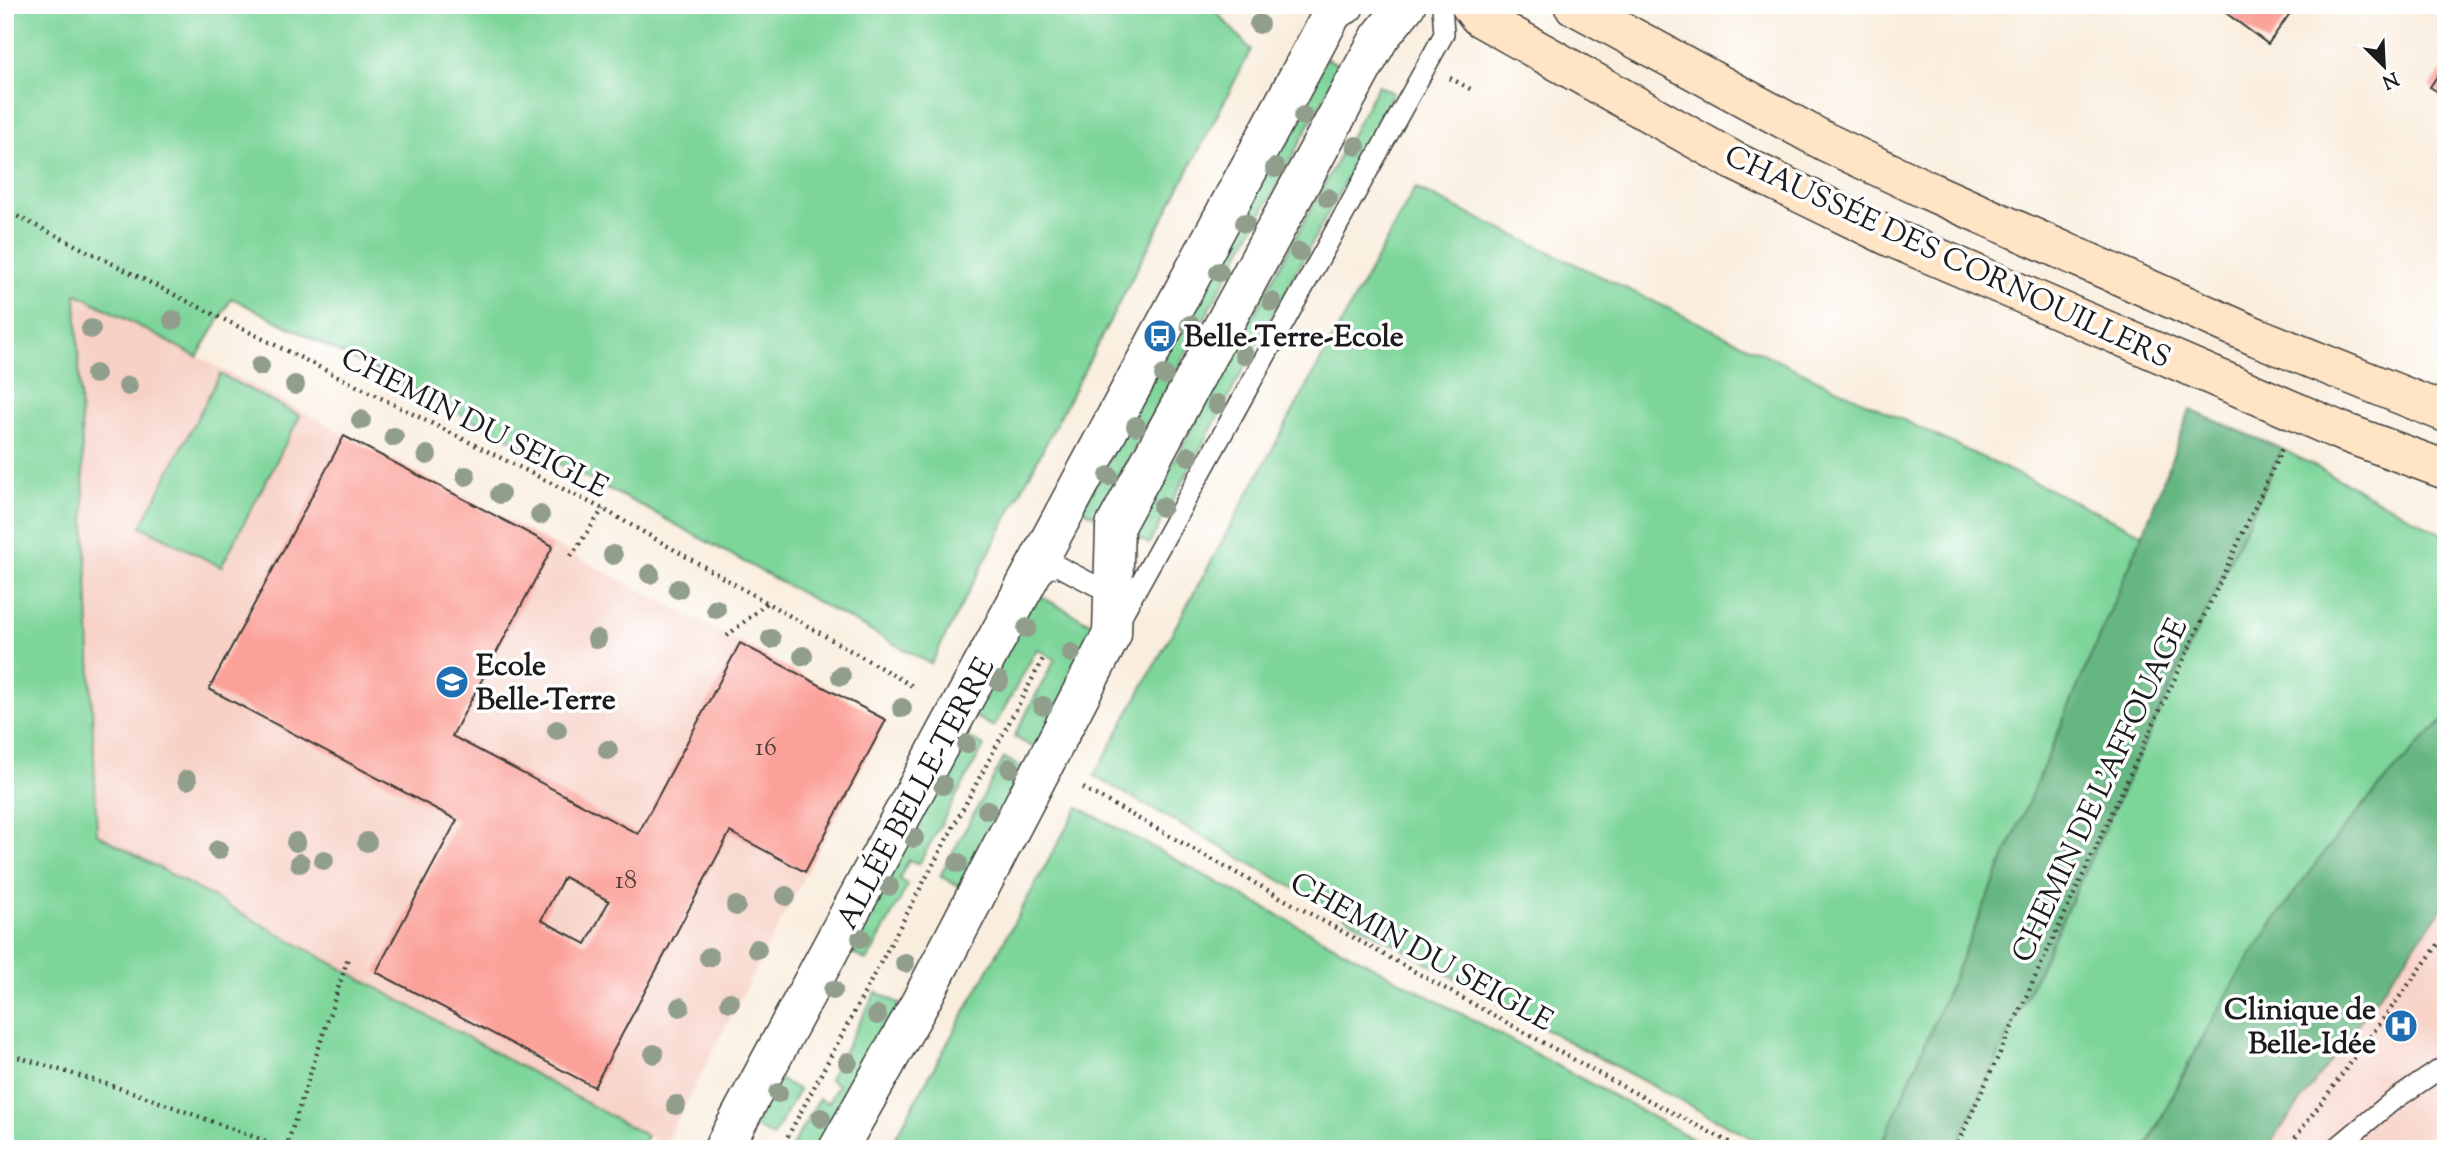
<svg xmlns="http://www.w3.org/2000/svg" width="2451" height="1154" font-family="'Sorts Mill Goudy',serif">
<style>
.built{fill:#f7d1c6}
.green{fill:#7dd59a;stroke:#4c785b;stroke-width:2}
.forest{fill:#66b682;stroke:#41694f;stroke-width:2}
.building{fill:#fba199;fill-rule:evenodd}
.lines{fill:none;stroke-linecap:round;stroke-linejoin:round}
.lane-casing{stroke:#3d3c39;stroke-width:22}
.street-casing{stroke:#3d3c39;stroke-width:41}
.secondary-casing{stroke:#3d3c39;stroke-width:41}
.path{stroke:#3d3c39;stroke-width:4.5;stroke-dasharray:2 5;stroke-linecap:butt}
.lane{stroke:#fff;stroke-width:19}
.street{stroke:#fff;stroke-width:38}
.secondary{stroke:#ffe4c6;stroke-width:38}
.tree{fill:#929e8c}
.labels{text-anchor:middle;stroke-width:7;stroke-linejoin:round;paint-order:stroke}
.number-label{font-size:26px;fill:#543d3b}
.street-label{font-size:30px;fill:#1c1c1c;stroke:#fff}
.poi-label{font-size:30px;font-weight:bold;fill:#1c1c1c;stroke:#fff;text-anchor:start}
</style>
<rect width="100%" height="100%" fill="#fff"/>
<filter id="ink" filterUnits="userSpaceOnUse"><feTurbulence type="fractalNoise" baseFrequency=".0143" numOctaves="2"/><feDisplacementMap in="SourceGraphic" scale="14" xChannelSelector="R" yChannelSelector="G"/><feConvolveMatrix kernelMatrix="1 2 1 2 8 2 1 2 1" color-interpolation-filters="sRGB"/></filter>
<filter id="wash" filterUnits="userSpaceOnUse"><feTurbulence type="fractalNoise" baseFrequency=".00686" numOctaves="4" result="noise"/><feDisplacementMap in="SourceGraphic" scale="28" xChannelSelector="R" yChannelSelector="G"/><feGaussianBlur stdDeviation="1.57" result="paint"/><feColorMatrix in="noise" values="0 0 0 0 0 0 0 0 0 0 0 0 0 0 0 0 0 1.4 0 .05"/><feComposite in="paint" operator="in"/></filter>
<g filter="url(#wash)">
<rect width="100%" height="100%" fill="#f9eede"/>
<path class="built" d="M76 292 886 720 664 1145 96 834Z
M2446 903V1149H2266Z"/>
<path class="green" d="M5 5H1210L1251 50 931 664 640 505 232 298 197 357 76 293 97 834 647 1136 639 1149H5Z
M1326 58 1341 66 1097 517 1082 509Z
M1378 85 1393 93 1149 544 1134 535Z
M1415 188 2143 534 1880 1149H1772L1562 1038 1094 776Z
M220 374 300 416 221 567 141 526Z
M2282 449 2446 536V718C2350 810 2270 919 2204 1035 2183 1072 2165 1111 2146 1149H1955Z
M1036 594 1101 629 1036 749 1014 737 1055 659 1037 649 994 727 971 715Z
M961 734 984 746 919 864 909 860 899 879 908 885 867 961 844 949Z
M1004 758 1026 770 962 888 940 876Z
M1078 807 1712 1149H889Z
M876 992 900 1004 821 1149 792 1146 819 1099 828 1103 838 1085 829 1079Z
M775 1077 799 1090 773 1137 750 1124Z"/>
<path class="forest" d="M2190 410 2282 449 1955 1149H1880L2143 534Z
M2446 718V903L2266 1149H2146C2177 1089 2206 1027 2242 970 2299 879 2368 793 2446 718Z"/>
<g id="blocks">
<path class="building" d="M2232 5H2296L2268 44 2226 13Z
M2446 63V97L2430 87Z
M344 436 553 546 452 736 638 834 740 643 886 720 805 872 730 832 594 1087 376 972 457 820 209 689ZM564 877 609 901 586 944 541 920Z"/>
</g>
</g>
<g filter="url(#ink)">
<use href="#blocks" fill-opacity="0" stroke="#3d3c39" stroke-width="2"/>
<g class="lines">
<defs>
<path id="lane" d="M1034 574 1058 566 1112 594
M1119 621 1444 34 1442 5
M2335 1149 2390 1103 2446 1065"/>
<path id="street" d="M723 1149 1334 10 1345 5
M838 1149 920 1003 1112 634 1115 526 1365 64 1380 37 1406 5"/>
<path id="secondary" d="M1470 5 1479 17 1734 161 1890 237 2338 430 2446 470
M1573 5 1826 142 1929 191 2257 337 2446 413"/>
</defs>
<use href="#lane" class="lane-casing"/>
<use href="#street" class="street-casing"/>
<use href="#secondary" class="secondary-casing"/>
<path class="path" d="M1450 78 1474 91
M5 210 603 509 916 688
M571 556 603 509
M727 636 767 603
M1083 788 1616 1083 1742 1149
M5 1053 135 1093 287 1149
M286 1148 348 958
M781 1149 1043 659
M1955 1149 2282 449
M2287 1149 2446 934"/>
<use href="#lane" class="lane"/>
<use href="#street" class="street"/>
<use href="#secondary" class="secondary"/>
</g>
<g class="tree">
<circle cx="1259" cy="24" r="10"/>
<circle cx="1303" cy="116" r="10"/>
<circle cx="1356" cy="146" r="10"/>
<circle cx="1275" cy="168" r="10"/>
<circle cx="1328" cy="198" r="10"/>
<circle cx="1245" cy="223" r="10"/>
<circle cx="1299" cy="252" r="10"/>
<circle cx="1219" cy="272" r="10"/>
<circle cx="1272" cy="302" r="10"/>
<circle cx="173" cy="320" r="10"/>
<circle cx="1190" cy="325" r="10"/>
<circle cx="91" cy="329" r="10"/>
<circle cx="1244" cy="355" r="10"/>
<circle cx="260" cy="366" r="10"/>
<circle cx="95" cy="374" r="10"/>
<circle cx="1164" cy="375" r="10"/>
<circle cx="295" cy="385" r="10"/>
<circle cx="128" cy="386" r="10"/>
<circle cx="1217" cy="404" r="10"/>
<circle cx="361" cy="420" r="10"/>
<circle cx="1136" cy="426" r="10"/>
<circle cx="394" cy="437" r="10"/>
<circle cx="427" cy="455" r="10"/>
<circle cx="1189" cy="456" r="10"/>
<circle cx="466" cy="476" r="10"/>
<circle cx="1109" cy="476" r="10"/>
<circle cx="500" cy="494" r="10"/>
<circle cx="1162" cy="507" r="10"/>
<circle cx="540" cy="515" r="10"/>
<circle cx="613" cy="555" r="10"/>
<circle cx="650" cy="574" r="10"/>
<circle cx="678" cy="589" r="10"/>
<circle cx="716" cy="609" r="10"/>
<circle cx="1027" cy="628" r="10"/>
<circle cx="597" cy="639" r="10"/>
<circle cx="771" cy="639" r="10"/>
<circle cx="1071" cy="653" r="10"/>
<circle cx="803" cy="656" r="10"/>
<circle cx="841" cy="676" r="10"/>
<circle cx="999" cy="681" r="10"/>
<circle cx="1043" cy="706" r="10"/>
<circle cx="902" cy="708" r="10"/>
<circle cx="557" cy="730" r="10"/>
<circle cx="966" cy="744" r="10"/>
<circle cx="608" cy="750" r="10"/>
<circle cx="1010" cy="768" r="10"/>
<circle cx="187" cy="780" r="10"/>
<circle cx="943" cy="785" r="10"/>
<circle cx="987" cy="810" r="10"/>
<circle cx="914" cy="838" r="10"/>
<circle cx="296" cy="842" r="10"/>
<circle cx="367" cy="842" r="10"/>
<circle cx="218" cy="850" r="10"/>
<circle cx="324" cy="860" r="10"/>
<circle cx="300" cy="863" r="10"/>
<circle cx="958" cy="863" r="10"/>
<circle cx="889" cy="886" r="10"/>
<circle cx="786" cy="896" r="10"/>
<circle cx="736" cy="906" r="10"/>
<circle cx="861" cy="938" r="10"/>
<circle cx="757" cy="949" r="10"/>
<circle cx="709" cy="957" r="10"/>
<circle cx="905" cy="963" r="10"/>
<circle cx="833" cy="990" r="10"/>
<circle cx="730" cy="1002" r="10"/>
<circle cx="680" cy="1007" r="10"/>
<circle cx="877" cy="1015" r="10"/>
<circle cx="654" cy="1054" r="10"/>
<circle cx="848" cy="1062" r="10"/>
<circle cx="778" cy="1093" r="10"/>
<circle cx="676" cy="1105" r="10"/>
<circle cx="821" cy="1118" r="10"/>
</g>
</g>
<defs>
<symbol id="bus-disc" viewBox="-11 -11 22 22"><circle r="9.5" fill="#1f6fb2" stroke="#fff"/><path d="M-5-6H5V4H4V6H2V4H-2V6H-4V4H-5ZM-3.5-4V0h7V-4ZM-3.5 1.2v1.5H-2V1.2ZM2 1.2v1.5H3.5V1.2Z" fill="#fff"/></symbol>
<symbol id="school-disc" viewBox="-11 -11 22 22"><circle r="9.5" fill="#1f6fb2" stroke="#fff"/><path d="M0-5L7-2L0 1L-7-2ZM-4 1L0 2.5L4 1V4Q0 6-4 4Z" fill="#fff"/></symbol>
<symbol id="hospital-disc" viewBox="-11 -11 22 22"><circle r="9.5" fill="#1f6fb2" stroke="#fff"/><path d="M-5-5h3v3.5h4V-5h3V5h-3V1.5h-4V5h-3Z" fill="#fff"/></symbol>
</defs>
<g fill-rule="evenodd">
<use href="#bus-disc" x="1141" y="317" width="38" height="38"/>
<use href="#school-disc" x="433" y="663" width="38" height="38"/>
<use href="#hospital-disc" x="2382" y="1007" width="38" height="38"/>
</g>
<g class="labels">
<g class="number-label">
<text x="766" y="755">16</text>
<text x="626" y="888">18</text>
</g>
<g class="street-label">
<text transform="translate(1948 256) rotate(25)" y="10">CHAUSSÉE DES CORNOUILLERS</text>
<text transform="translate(475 422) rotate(27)" y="10">CHEMIN DU SEIGLE</text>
<text transform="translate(2099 790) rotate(-65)" y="10">CHEMIN DE L'AFFOUAGE</text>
<text transform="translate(915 793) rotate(-62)" y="10">ALLÉE BELLE-TERRE</text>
<text transform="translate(1422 951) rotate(29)" y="10">CHEMIN DU SEIGLE</text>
</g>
<g class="poi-label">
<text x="1184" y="346">Belle-Terre-Ecole</text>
<text x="476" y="675">Ecole<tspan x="476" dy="34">Belle-Terre</tspan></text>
<text x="2376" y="1019" text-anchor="end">Clinique de<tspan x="2376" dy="34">Belle-Idée</tspan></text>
</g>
</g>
<rect width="2451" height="1154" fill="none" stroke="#fff" stroke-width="28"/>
<g transform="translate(2384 66) rotate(156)" stroke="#ffffff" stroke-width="5" paint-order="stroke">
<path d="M0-5L12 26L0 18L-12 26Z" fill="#1c1c1c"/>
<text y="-10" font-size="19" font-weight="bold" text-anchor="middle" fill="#1c1c1c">N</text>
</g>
</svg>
